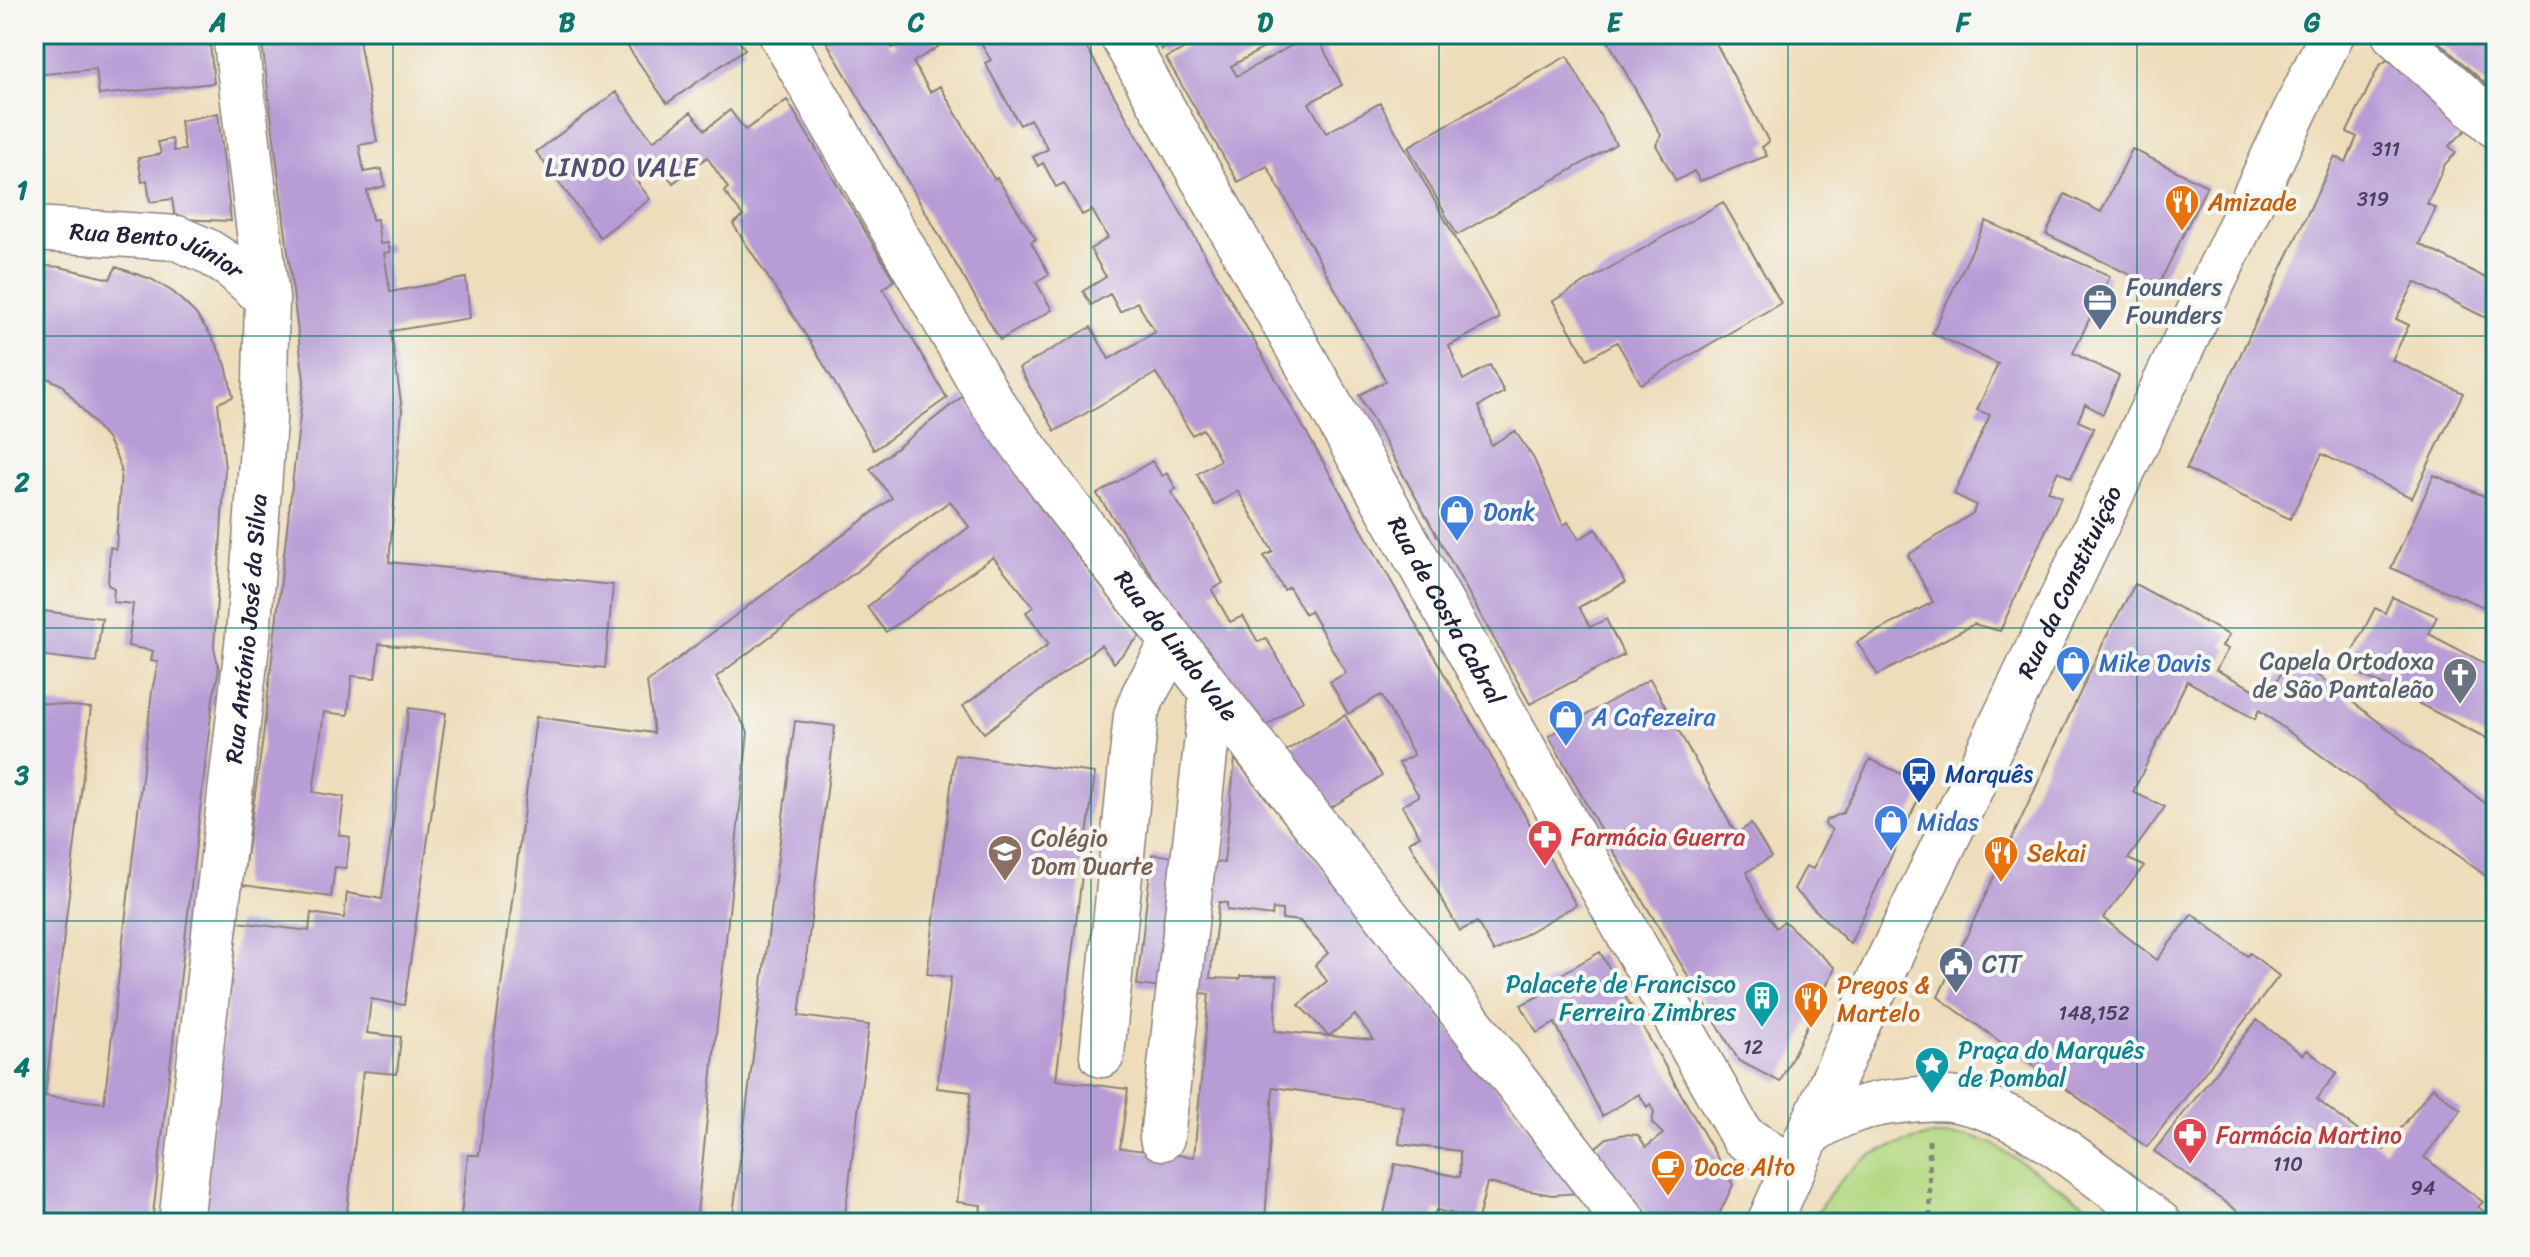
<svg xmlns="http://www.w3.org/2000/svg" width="2530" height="1257" font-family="Sriracha,sans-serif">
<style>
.green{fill:#b4d881;stroke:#6b7d5e;stroke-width:2}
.building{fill:#b89cd6;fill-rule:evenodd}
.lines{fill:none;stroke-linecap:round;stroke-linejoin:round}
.minor-casing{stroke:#88807a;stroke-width:47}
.major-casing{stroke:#88807a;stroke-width:47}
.path{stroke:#88807a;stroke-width:5;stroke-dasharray:6 6;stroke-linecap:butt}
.minor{stroke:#fff;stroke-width:44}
.major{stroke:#fff;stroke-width:44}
.grid{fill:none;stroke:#0f766e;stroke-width:2;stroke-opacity:0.55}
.labels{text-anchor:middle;stroke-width:8;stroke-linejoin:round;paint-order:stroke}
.number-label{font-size:20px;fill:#484062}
.food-label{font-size:24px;fill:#c56008;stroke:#f6f6f2;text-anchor:start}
.street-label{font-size:24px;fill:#22223b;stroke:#f6f6f2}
.service-label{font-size:24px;fill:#4e5e75;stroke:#f6f6f2;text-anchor:start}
.shop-label{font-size:24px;fill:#366cbe;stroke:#f6f6f2;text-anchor:start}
.worship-label{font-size:24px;fill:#5b616d;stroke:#f6f6f2;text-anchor:end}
.transit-label{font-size:24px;fill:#164399;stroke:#f6f6f2;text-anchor:start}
.health-label{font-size:24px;fill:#be3a42;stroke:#f6f6f2;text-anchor:start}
.education-label{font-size:24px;fill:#785e54;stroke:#f6f6f2;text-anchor:start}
.culture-label{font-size:24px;fill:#0d838f;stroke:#f6f6f2;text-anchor:end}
.neighbourhood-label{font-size:26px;letter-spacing:2px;fill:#564d71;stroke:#f6f6f2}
.neatline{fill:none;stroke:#0f766e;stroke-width:3}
.grid-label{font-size:26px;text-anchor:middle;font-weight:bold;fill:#0f766e}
</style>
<rect width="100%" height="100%" fill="#f6f6f2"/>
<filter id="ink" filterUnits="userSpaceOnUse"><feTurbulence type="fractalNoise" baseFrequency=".0125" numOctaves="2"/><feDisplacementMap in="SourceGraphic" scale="16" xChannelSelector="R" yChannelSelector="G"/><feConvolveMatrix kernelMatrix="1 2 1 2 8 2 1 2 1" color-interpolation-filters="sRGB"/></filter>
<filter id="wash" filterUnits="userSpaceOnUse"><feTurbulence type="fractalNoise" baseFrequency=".006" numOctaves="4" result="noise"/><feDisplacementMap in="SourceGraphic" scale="32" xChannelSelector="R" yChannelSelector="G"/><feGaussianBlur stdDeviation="1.8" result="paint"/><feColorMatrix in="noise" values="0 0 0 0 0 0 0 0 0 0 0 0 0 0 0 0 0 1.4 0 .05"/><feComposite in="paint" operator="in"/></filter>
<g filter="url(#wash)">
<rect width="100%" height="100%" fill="#eeddba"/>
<path class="green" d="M1929 1136H1968L1993 1144 2115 1223H1811C1823 1201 1843 1174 1864 1160 1882 1147 1908 1142 1929 1136Z"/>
<g id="blocks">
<path class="building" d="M34 34H209L214 83 99 95 96 69 34 75Z
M261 34H358L377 142 359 145 364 172 382 169 385 186 367 191 372 220 377 219 380 244 388 243 390 252 384 253 390 292 466 278 470 318 391 331 402 410 389 562 613 585 605 668 379 644 375 678 352 676 348 715 324 712 313 792 344 797 339 835 350 837 346 868 335 867 331 897 242 885 262 745 304 381Z
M619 34H733L745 49 667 103Z
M822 34H884L892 48 897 46 892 38 898 34H931L938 47 913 62 930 92 940 86 994 179 997 178 1036 239 1031 242 1049 274 1036 282 1052 310 1000 340Z
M975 34H1079L1576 905 1494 952 1477 922 1460 931 1409 842 1420 836 1402 806 1419 796 1399 763 1414 755 1381 695 1348 714 1330 682 1346 673 1310 611 1305 614 1289 587 1284 590 1264 556 1273 552 1238 491 1214 505 1197 474 1220 460 1203 429 1192 435 1156 373 1055 431 1019 368 1091 327 1109 359 1155 332 1137 302 1120 312 1110 294 1091 305 1083 291 1106 277 1090 249 1108 238 1092 210 1082 215 1064 183 1056 187 1043 163 1038 166 1033 157 1048 149 1030 119 1020 125 985 63 991 60Z
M1153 34H1192L1162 50Z
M1212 34H1289L1231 66 1237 76 1312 34H1316L1342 85 1309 103 1326 133 1380 103 1500 318 1449 346 1463 380 1490 365 1504 392 1479 406 1491 445 1515 431 1534 459 1563 525 1568 522 1579 539 1596 529 1625 583 1579 607 1590 627 1606 619 1624 655 1530 704 1359 395 1386 381 1267 166 1238 182 1166 58Z
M1604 34H1711L1769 142 1762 147 1767 156 1700 181 1694 171 1676 181 1656 145 1661 135Z
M2430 34H2496V93Z
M1567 56 1616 144 1457 235 1408 147Z
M2387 60 2396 64 2467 129 2449 146 2456 153 2445 164 2427 204 2436 208 2419 244 2496 283V323L2415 282 2396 319 2409 325 2392 360 2463 393 2412 498 2322 454 2290 519 2186 469 2335 156 2346 162 2357 137 2347 132 2379 66Z
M616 92 653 141 691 112 705 130 730 110 745 130 787 100 894 280 883 289 947 398 874 450 811 343 733 224 743 216 724 191 728 188 707 157 673 183 655 159 633 176 650 199 600 237 536 152Z
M218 113 231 221 175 219 172 199 150 202 147 180 142 182 138 158 161 154 158 142 172 139 174 151 185 150 180 121Z
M2132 149 2207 186 2157 288 2046 234 2065 194 2101 212Z
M1723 202 1781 303 1641 384 1617 342 1587 359 1553 301Z
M1986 221 2110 276 2073 353 2119 376 2103 414 2085 404 2078 421 2094 428 2071 478 2058 471 2048 491 2061 497 2000 631 1974 624 1878 675 1857 642 1933 602 1908 555 1973 513 1976 505 1954 494 1990 415 1977 410 1998 364 1932 333Z
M34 265 60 267 110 279 116 267 151 279 173 292 195 313 212 337 226 365 233 397 218 403 225 469 214 647 219 670 213 698 152 1223H34V702L91 708 45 1096 104 1103 152 691 158 662 151 661 153 651 128 646 133 604 113 602 114 588 108 585 110 547 116 549 121 469 117 458 108 440 62 385 34 372Z
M963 396 1046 516 1140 636 1114 663 1101 645 984 733 963 706 1049 644 1026 612 1034 607 993 557 886 632 867 607 969 527 950 501 716 677 748 732 696 1223H460L468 1155H479L536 717 654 733 647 682 892 498 870 469Z
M1152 461 1162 476 1167 473 1176 489 1171 492 1190 521 1223 583 1212 590 1230 622 1243 616 1258 642 1266 638 1303 700 1265 727 1176 611 1097 494Z
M2434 475 2496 501V612L2391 568Z
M2135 584 2229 635 2222 646 2228 649 2216 670 2267 696 2292 656 2489 806 2496 793V877L2493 881 2259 710 2255 719 2187 681 2133 792 2165 807 2128 859 2144 866 2103 918 2157 960 2192 914 2247 956 2250 953 2279 976 2147 1147 1938 997 2106 637Z
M2392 597 2437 616 2429 634 2496 669V743L2345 666 2375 608 2385 613Z
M34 610 102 618 96 662 37 655 34 665Z
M1650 679 1736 834 1751 824 1771 857 1747 872 1757 898 1776 928 1784 921 1835 968 1780 1082 1739 1061 1600 829 1549 736Z
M409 708 446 713 404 1005 371 999 367 1033 401 1037 397 1074 363 1071 346 1220 355 1221V1223H200L238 922 309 931 311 913 344 918 347 893 382 899Z
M1345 715 1382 776 1330 808 1286 751Z
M795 721 835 726 799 1016 869 1025 844 1223H732Z
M955 755 1095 773 1056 1080 1128 1089 1120 1148 1194 1157 1209 994 1137 985 1152 854 1224 863 1235 759 1580 1193 1552 1195 1487 1183 1478 1219 1436 1210 1432 1223H1382L1395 1164 1460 1177V1151L1399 1144 1403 1106 1273 1087 1265 1223H979L981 1205 957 1202 971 1092 937 1088 951 977 927 974ZM1219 902 1227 903V910L1272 916 1273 909 1282 910V919L1300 921 1328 953 1315 965 1327 981 1299 1005 1329 1036 1275 1031 1277 976H1240V979L1210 978ZM1355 1015 1374 1040 1329 1036Z
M1870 759 1925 785 1850 944 1794 889 1806 866 1813 869 1832 830 1825 824 1826 820 1843 813Z
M1600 952 1733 1185 1715 1223H1654L1595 1148 1607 1138 1625 1134 1638 1135 1646 1147 1663 1134 1652 1123 1654 1112 1651 1104 1647 1107 1639 1094 1602 1116 1555 1023 1537 1033 1521 1005 1539 996 1535 989Z
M2257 1020 2303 1055 2307 1050 2337 1073 2316 1099 2384 1150 2433 1087 2461 1110 2424 1157 2483 1202 2478 1207 2496 1220V1223H2254L2154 1151Z"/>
</g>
</g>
<g filter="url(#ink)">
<use href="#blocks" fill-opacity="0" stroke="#88807a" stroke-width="2"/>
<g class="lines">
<defs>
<g id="minor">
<path id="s1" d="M781 34 991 401 1068 507 1626 1223"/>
<path d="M2394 34 2496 126"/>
<path id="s2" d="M34 229 177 238 207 251 232 267 267 298"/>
<path d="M1102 1055 1136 715 1143 696 1173 642"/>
<path d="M1162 1138 1212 692"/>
<path id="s3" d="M181 1223 248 636 264 421 267 298 235 34"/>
</g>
<g id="major">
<path id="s4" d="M1121 34 1742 1136 1793 1169"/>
<path d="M1810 1133C1839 1113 1866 1104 1901 1101 1917 1099 1934 1097 1950 1099 2027 1110 2098 1178 2159 1223"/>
<path id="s5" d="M1769 1223 1857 1026 2332 34"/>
</g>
</defs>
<use href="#minor" class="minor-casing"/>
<use href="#major" class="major-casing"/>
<path class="path" d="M1929 1140 1930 1223"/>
<use href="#minor" class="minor"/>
<use href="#major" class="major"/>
</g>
</g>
<path class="grid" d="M393 34V1223M742 34V1223M1091 34V1223M1439 34V1223M1788 34V1223M2137 34V1223M34 336H2496M34 628H2496M34 921H2496"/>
<defs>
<symbol id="restaurant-pin" viewBox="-11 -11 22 30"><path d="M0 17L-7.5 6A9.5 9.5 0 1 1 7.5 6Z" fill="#e8710a" stroke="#f6f6f2"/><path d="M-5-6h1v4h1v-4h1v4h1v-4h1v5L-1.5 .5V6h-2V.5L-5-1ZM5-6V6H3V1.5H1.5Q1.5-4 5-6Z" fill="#fff"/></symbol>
<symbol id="office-pin" viewBox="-11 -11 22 30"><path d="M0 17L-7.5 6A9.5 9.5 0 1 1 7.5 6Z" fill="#5c6f8a" stroke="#f6f6f2"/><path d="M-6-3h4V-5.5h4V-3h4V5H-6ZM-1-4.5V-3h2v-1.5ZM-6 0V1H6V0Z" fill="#fff"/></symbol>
<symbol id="shop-pin" viewBox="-11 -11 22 30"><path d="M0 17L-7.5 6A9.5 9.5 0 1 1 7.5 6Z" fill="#3f7fe0" stroke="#f6f6f2"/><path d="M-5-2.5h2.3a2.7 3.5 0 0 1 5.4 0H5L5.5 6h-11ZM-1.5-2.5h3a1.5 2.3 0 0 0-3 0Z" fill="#fff"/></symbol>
<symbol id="church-pin" viewBox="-11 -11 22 30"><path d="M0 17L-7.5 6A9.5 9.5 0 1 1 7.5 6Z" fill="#6b7280" stroke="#f6f6f2"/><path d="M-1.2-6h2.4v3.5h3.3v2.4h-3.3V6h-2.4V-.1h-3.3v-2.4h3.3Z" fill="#fff"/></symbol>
<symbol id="bus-pin" viewBox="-11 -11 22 30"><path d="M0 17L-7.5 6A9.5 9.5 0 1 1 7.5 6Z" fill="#1a4fb4" stroke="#f6f6f2"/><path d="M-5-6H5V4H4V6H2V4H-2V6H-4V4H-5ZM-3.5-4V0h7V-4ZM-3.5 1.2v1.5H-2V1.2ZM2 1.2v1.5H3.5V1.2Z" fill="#fff"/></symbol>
<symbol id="pharmacy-pin" viewBox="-11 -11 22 30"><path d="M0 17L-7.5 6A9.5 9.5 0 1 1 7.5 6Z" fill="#e0444e" stroke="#f6f6f2"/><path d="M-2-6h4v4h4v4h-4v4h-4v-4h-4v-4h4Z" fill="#fff"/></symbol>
<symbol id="school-pin" viewBox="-11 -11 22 30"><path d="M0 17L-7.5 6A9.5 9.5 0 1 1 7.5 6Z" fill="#8d6e63" stroke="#f6f6f2"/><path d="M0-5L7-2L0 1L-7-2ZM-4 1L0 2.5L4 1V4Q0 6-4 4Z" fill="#fff"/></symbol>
<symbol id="civic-pin" viewBox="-11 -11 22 30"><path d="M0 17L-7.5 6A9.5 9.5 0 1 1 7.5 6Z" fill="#5c6f8a" stroke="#f6f6f2"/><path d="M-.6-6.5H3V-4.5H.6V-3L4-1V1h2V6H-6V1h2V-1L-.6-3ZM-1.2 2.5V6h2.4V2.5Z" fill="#fff"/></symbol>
<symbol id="building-pin" viewBox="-11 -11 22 30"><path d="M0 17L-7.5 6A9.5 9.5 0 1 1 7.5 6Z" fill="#0f9aa8" stroke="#f6f6f2"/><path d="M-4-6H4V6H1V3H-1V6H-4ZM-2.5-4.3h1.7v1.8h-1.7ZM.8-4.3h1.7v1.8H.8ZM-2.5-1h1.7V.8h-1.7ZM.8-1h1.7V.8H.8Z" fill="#fff"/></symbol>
<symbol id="sight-pin" viewBox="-11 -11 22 30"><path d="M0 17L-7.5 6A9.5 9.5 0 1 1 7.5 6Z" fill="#0f9aa8" stroke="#f6f6f2"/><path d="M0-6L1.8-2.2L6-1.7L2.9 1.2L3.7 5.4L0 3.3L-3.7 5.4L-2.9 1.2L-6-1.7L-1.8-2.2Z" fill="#fff"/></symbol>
<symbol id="cafe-pin" viewBox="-11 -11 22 30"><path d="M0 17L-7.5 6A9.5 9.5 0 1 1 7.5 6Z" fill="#e8710a" stroke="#f6f6f2"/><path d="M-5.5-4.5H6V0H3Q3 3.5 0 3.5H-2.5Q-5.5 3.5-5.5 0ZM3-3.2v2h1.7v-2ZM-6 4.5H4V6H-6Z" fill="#fff"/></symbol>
</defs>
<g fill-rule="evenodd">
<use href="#restaurant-pin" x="2162" y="182" width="40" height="54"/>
<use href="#office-pin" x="2080" y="281" width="40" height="54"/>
<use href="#shop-pin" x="1437" y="492" width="40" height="54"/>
<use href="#shop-pin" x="2053" y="643" width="40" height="54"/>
<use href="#church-pin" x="2440" y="655" width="40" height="54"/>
<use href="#shop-pin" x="1546" y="697" width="40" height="54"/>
<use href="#bus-pin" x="1899" y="754" width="40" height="54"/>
<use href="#shop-pin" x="1871" y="802" width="40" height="54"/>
<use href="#pharmacy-pin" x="1525" y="817" width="40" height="54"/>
<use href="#school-pin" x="985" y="832" width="40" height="54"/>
<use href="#restaurant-pin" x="1981" y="833" width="40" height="54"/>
<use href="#civic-pin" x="1936" y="944" width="40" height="54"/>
<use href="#building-pin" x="1742" y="978" width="40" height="54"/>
<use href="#restaurant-pin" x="1791" y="979" width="40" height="54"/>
<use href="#sight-pin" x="1912" y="1044" width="40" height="54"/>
<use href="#pharmacy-pin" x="2170" y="1115" width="40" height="54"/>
<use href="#cafe-pin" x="1648" y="1147" width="40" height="54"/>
</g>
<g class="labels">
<g class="number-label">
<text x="2386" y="156">311</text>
<text x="2373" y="206">319</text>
<text x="2094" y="1020">148,152</text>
<text x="1753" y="1054">12</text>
<text x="2288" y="1171">110</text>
<text x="2423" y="1195">94</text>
</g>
<g class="food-label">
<text x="2208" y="210">Amizade</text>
<text x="2027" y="861">Sekai</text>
<text x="1837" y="993">Pregos &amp;<tspan x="1837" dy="28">Martelo</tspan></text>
<text x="1694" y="1175">Doce Alto</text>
</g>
<g class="street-label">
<text dy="8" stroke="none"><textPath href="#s2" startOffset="126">Rua Bento Júnior</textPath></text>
<text dy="8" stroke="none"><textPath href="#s5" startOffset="708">Rua da Constituição</textPath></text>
<text dy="8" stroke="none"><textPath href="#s4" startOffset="662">Rua de Costa Cabral</textPath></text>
<text dy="8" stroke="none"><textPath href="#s3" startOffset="598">Rua António José da Silva</textPath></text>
<text dy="8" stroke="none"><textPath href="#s1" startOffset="730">Rua do Lindo Vale</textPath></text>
</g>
<g class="service-label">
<text x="2126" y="295">Founders<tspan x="2126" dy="28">Founders</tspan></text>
<text x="1982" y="972">CTT</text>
</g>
<g class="shop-label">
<text x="1483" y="520">Donk</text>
<text x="2099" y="671">Mike Davis</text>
<text x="1592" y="725">A Cafezeira</text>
<text x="1917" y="830">Midas</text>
</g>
<g class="worship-label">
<text x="2434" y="669">Capela Ortodoxa<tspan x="2434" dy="28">de São Pantaleão</tspan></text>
</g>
<g class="transit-label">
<text x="1945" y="782">Marquês</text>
</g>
<g class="health-label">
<text x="1571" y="845">Farmácia Guerra</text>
<text x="2216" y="1143">Farmácia Martino</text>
</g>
<g class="education-label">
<text x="1031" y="846">Colégio<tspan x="1031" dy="28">Dom Duarte</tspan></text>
</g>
<g class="culture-label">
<text x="1736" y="992">Palacete de Francisco<tspan x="1736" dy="28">Ferreira Zimbres</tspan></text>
<text x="1958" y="1058" text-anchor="start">Praça do Marquês<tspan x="1958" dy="28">de Pombal</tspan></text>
</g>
<g class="neighbourhood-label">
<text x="622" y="176">LINDO VALE</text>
</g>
</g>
<rect width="2530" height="1257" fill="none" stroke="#f6f6f2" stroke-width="88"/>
<rect x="44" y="44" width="2442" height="1169" class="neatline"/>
<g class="grid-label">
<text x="218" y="31">A</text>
<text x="567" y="31">B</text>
<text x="916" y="31">C</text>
<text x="1265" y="31">D</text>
<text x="1614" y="31">E</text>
<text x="1963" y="31">F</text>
<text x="2312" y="31">G</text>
<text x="22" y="199">1</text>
<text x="22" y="491">2</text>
<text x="22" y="784">3</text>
<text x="22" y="1076">4</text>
</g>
</svg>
